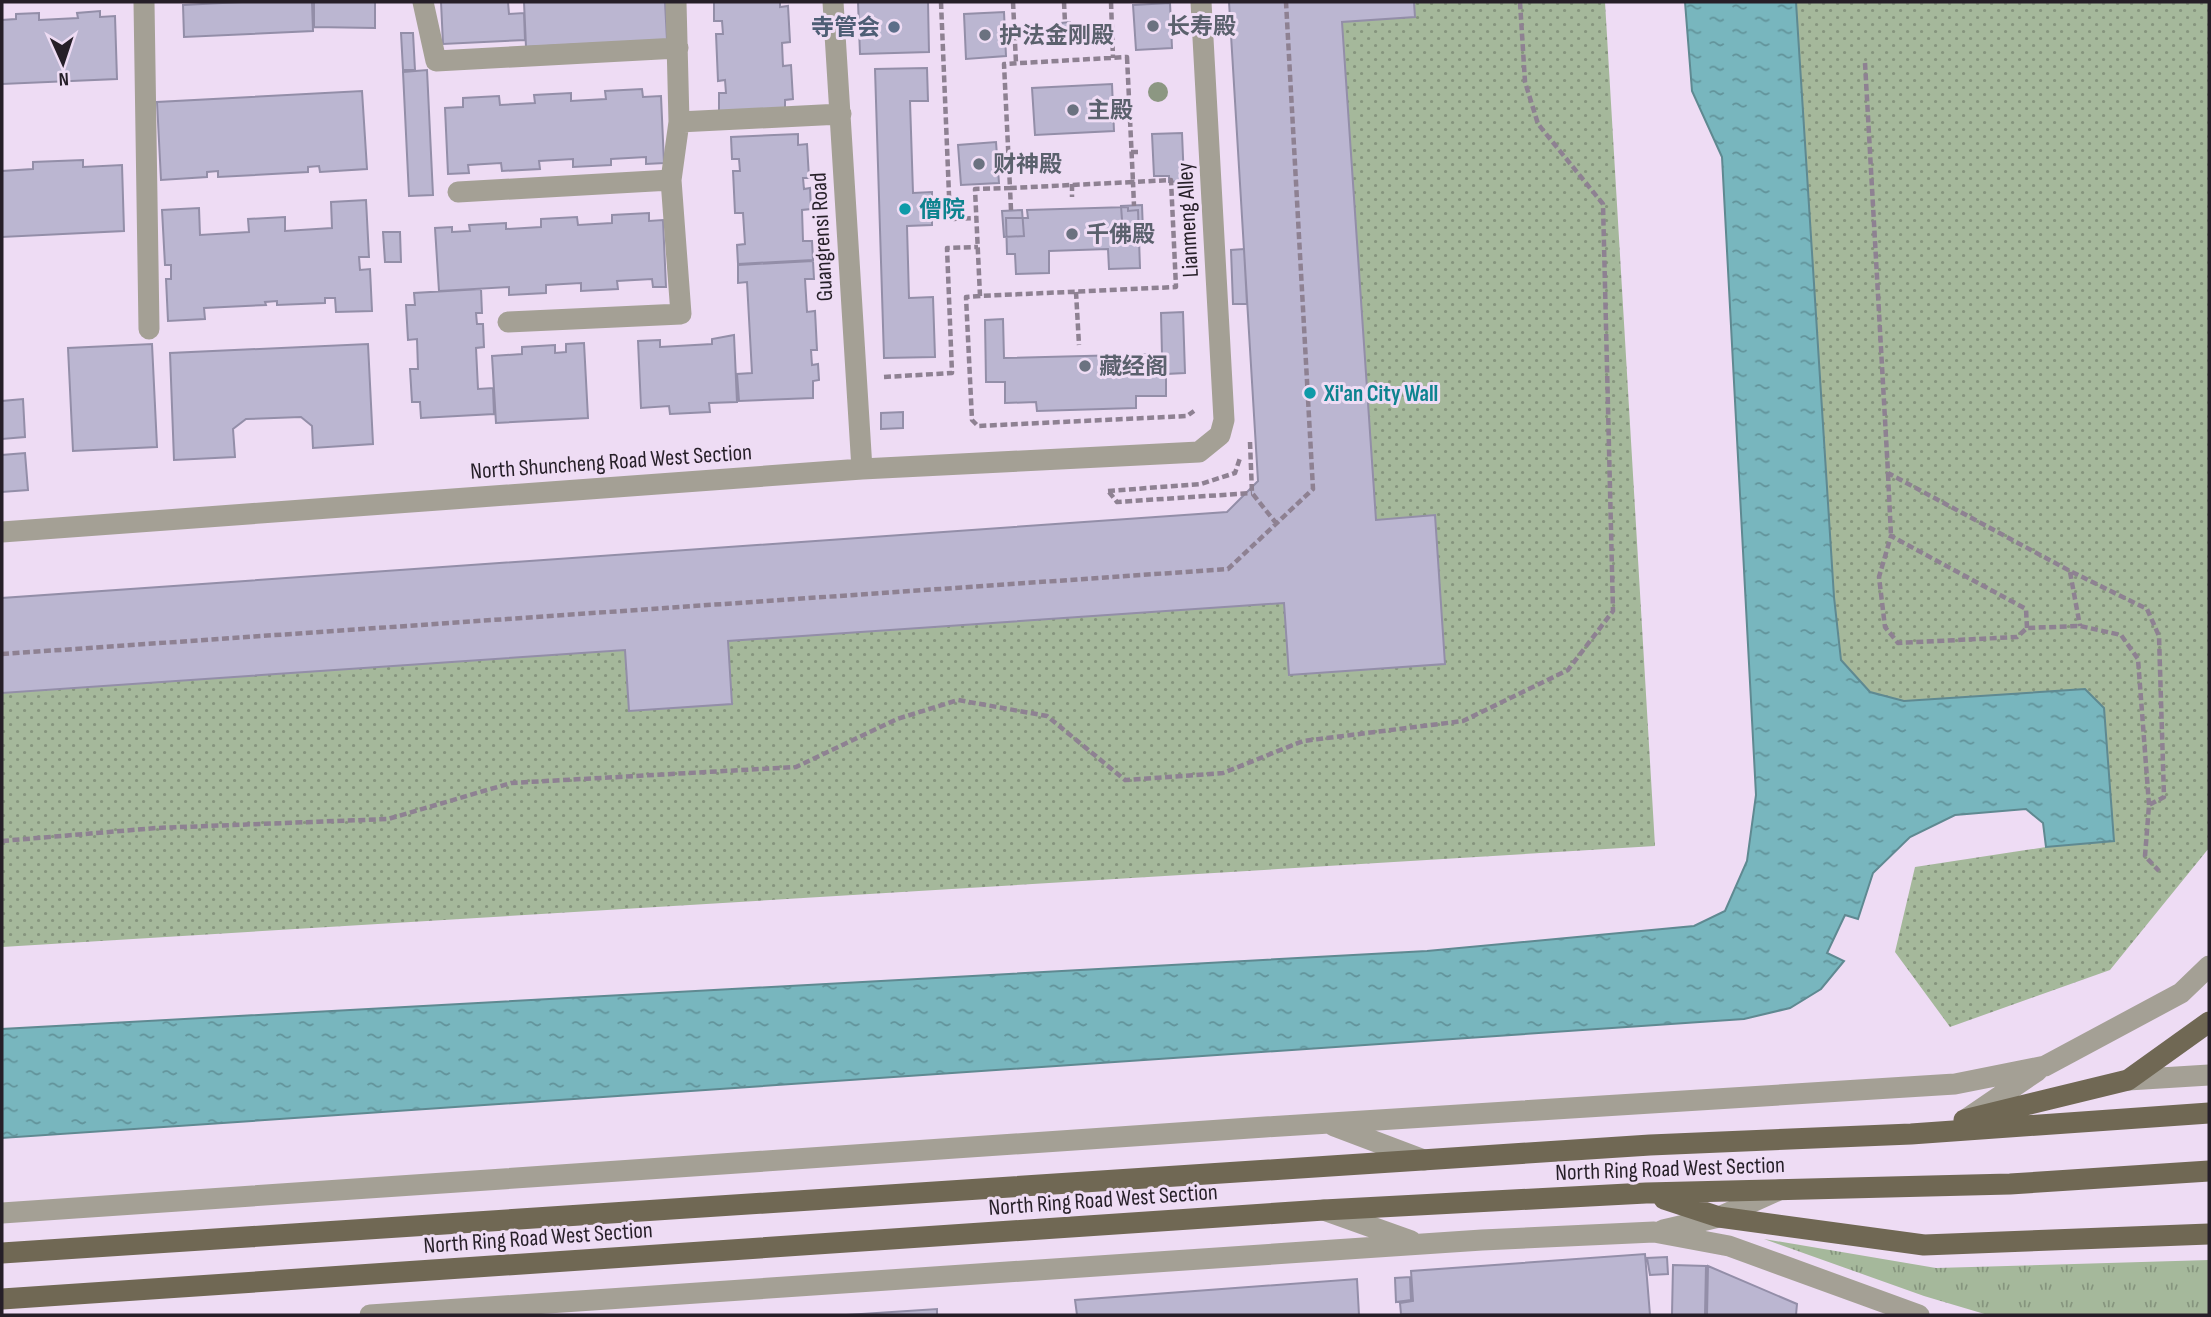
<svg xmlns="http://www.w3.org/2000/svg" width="2211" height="1317" font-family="'Sofia Sans Condensed','Noto Sans SC',sans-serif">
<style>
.grass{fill:url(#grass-tufts)}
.park{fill:url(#park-dots)}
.water{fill:url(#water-ripples);stroke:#5f8991;stroke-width:2}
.building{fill:#bbb6d1;stroke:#938ea8;stroke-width:2}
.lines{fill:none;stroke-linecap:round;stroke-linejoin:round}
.path{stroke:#8e8192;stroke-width:4.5;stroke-dasharray:7 3.5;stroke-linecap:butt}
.minor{stroke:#a4a095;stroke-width:21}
.major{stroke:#706854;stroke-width:21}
.tree{fill:#8c9782}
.worship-dot{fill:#6b7280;stroke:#eedcf4;stroke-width:2.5}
.service-dot{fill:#5c6f8a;stroke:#eedcf4;stroke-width:2.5}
.culture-dot{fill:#0f9aa8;stroke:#eedcf4;stroke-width:2.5}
.labels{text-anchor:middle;stroke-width:6;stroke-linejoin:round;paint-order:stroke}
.worship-label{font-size:23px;font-weight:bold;fill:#5b616d;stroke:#eedcf4;text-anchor:start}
.service-label{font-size:23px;font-weight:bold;fill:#4e5e75;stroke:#eedcf4;text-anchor:end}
.culture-label{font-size:23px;font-weight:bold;fill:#0d838f;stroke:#eedcf4;text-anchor:start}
.street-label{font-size:23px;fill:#261f28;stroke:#eedcf4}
</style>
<defs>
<pattern id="grass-tufts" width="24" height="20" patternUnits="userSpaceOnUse" patternTransform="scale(1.75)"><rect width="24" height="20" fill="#a5b89b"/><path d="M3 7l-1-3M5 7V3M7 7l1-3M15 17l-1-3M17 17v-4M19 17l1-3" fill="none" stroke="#86957e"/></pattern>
<pattern id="park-dots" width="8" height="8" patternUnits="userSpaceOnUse" patternTransform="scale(1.75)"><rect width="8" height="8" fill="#a5b89b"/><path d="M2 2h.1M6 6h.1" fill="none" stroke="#86957e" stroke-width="1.8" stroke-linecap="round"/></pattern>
<pattern id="water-ripples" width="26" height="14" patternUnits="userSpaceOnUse" patternTransform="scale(1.75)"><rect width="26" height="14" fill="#78b6be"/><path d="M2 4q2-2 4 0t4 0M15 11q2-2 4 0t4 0" fill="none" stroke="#62939a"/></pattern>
</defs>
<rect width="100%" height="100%" fill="#eedcf4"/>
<path class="grass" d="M1764 1239 1936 1268 2209 1260V1315H1988L1924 1296Z"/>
<path class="park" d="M1414 2H1605L1655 846 2 947V693L625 650 630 711 732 704 728 641 1284 603 1289 675 1445 664 1435 516 1376 520 1342 22 1414 17Z
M1796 2H2209V848L2110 970 1950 1027 1895 952 1915 867 2046 847 2113 841 2085 689 1904 701 1870 692 1841 660 1834 597Z"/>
<path class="water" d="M1685 2H1796L1834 597 1841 660 1870 692 1904 701 2085 689 2104 708 2114 841 2046 847 2043 823 2026 809 1955 815 1910 837 1873 873 1858 919 1845 915 1827 953 1844 961 1821 989 1790 1008 1744 1019 2 1138V1029L1427 951 1694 926 1725 911 1747 861 1756 795 1722 157 1692 91Z"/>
<path class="building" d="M242 2H312L313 31 184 37 183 5Z
M314 2H375V28L314 27Z
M441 2H508L509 14 524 13 525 40 443 44Z
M524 2H665L667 40 526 47Z
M714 2H780V7L788 6 790 42 782 43 783 66 791 65 793 99 785 100V114L719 116V93H726L725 80 718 81 716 34H723L722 21H714Z
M858 2H928L929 52 860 54Z
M1229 2H1414L1415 17 1342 22 1376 520 1435 515 1445 664 1289 675 1284 603 728 641 732 704 629 711 625 650 2 693V598L1227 512 1258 481Z
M1170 3 1172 48 1136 50 1133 5Z
M100 11V17L115 16 117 79 2 84V20L16 19V14L39 13V20L78 18 77 13Z
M1004 12 1006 56 966 59 964 14Z
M1070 22 1073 29 1071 36 1061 37 1057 29 1061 23Z
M401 33H413L415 70H403Z
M927 68 928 101H910L913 193 932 192V225L907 226 909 298 933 297 935 357 884 358 875 69Z
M427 70 433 195 409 196 403 72Z
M1112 84 1114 131 1035 135 1032 88Z
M642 89 643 97 661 96 664 163 646 164V157L611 159V165L573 167V159L539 161 540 169 502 171 501 163 468 165 469 173 448 174 445 108 463 107V98L499 96 500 105 535 103 534 95 571 93V101L606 99 605 91Z
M362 91 367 169 320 172 319 166 308 167V172L218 177V171L207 172V177L161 180 157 102Z
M1182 133 1184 181 1169 182V176H1154L1152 134Z
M798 134V145L807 144 809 178H803L804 189 810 188 811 209 802 210 803 241H812L813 260 738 264 737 245 745 244 743 213H735L733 171H740L739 159H732L731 137Z
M996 142 999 183 961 185 958 145Z
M83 160V167L122 165 124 231 2 237V171L33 169V162Z
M366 200 369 257H359L360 270 370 269 372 311 336 312 335 298H325V303L277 305V301L265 302 266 305 204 308 205 319 168 321 166 279H171V265H165L162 210 199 208 200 235 249 232 248 219 285 217V231L332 228 331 202Z
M1142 205 1143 232 1123 233 1121 206Z
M1128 207V211L1138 210 1140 268 1109 269 1108 249 1049 251V273L1016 274 1015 254H1007L1006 218H1028L1027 210Z
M1022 210 1024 236 1004 237 1002 211Z
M649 213V221L663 220 666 287H653L652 279 617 281 618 289 581 291V283L546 285V293L509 295V287L439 291 435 228 452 227V232L470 231 469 225 506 223V229L541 227V219L577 217 578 225 612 223V215Z
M383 232H400L401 262H385Z
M1244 249 1247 304H1233L1231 250Z
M813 261 814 279H805L807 312 815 311 817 350H811L812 365 818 364 819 380 813 381V398L739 401 737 374 752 373 747 282 738 283V265Z
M481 289 482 313H476L477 324H483L484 347 476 348 478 389 493 388 494 414 421 418 420 402H412L410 369H418L417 339 408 340 406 305H415L414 293Z
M1183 312 1185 373 1166 374V396H1136V408L1037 411 1036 402 1005 403V382H986L985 320 1003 319 1004 358 1162 354 1161 313Z
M734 335 737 402 709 403 710 412 670 414 669 406 641 408 638 341 660 340V347L712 344V339Z
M584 343 588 418 496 423 492 356 522 354V347L555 345V353L566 352V344Z
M152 344 157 447 73 451 68 348Z
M368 344 373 444 313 448 312 426 301 417 246 419 233 429 235 457 174 460 170 353Z
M23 399 25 437 2 439V401Z
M903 412V428L881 429V413Z
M25 453 28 490 2 492V455Z
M1645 1254 1650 1315 1401 1314 1400 1303 1413 1301 1411 1271Z
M1667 1257 1668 1274 1650 1275 1647 1258Z
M1673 1265 1706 1266 1705 1315H1672Z
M1708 1266 1797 1304 1796 1315H1707Z
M1410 1277 1411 1300 1396 1302 1395 1278Z
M1357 1279 1359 1315H1077L1075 1300Z
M937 1309V1315H846Z"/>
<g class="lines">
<path class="path" d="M941 2 950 219 977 218
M1013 2 1016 63
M1064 2 1065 23
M1111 2 1113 58
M1005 30 1014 29
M1127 57 1133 182 1010 188 1004 64Z
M1865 63 1888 473 2070 571 2147 609 2159 636 2164 797 2149 805 2145 856 2159 871
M1131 152H1139
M994 158H1009
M1072 184V197
M1011 210 1010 188 975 189 980 296 1176 287 1171 180 1133 182 1134 206
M1076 292 1079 345
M980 296 966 297 972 420 978 426 1187 416 1194 411
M884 377 952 373 947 248 978 247
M1250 442 1252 493 1276 523
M1888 474 1891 536
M1108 491 1201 484 1235 473 1240 458
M1109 492 1117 502 1252 493
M2070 572 2080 626
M2027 628 2026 609 1891 536 1879 577 1885 627 1898 643 2017 637 2027 628 2080 626 2121 635 2138 659 2149 805
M2 654 1228 569 1313 489 1286 2
M2 841 156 828 388 819 511 783 796 767 897 719 958 700 1047 716 1125 780 1223 773 1303 741 1463 721 1568 670 1613 611 1603 204 1538 124 1525 82 1520 2"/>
<path class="minor" d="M144 2 149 329
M423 2 436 61 678 48
M833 2 862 469
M679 122 841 114
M458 192 671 180
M508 322 681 314 671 180 679 122 676 2
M2 532 862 469 1199 452 1220 435 1224 420 1201 2
M2128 1080 2209 1075
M1968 1118 2037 1071
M1334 1126 1424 1160
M1324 1210 1411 1241
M2 1213 1265 1127 1955 1084 2045 1066 2181 993 2209 966
M1663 1230 1719 1217 1779 1190
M370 1315 1482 1240 1654 1232 1729 1246 1919 1315"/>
<path class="major" d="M1964 1120 2128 1080 2209 1022
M1664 1199 1719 1217 1924 1245 2209 1234
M2 1253 1650 1145 1911 1134 2209 1113
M2 1299 1324 1210 1646 1193 2010 1184 2209 1171"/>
</g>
<circle class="tree" cx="1158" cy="92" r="10"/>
<g class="worship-dot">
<circle cx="1153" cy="26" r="7"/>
<circle cx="985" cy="35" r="7"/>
<circle cx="1073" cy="110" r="7"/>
<circle cx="979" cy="164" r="7"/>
<circle cx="1072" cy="234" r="7"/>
<circle cx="1085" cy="366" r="7"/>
</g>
<circle class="service-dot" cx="894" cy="27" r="7"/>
<g class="culture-dot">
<circle cx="905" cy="209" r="7"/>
<circle cx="1310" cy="393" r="7"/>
</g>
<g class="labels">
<g class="worship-label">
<text x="1167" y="34">长寿殿</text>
<text x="999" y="43">护法金刚殿</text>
<text x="1087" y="118">主殿</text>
<text x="993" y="172">财神殿</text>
<text x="1086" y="242">千佛殿</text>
<text x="1099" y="374">藏经阁</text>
</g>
<g class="service-label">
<text x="880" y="35">寺管会</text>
</g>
<g class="culture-label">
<text x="919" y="217">僧院</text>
<text x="1324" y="401">Xi'an City Wall</text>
</g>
<g class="street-label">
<text transform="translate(1187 220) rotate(-93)" y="8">Lianmeng Alley</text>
<text transform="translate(821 237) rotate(-93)" y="8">Guangrensi Road</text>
<text transform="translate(611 461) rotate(-4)" y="8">North Shuncheng Road West Section</text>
<text transform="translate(1670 1168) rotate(-2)" y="8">North Ring Road West Section</text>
<text transform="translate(1103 1199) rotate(-4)" y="8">North Ring Road West Section</text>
<text transform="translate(538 1237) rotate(-4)" y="8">North Ring Road West Section</text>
</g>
</g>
<rect width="2211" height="1317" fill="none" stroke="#261f28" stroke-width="7"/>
<g transform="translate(63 63) rotate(177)" stroke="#eedcf4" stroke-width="5" paint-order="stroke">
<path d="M0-5L12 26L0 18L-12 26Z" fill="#261f28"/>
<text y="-10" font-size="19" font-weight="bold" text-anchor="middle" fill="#261f28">N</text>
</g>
</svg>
